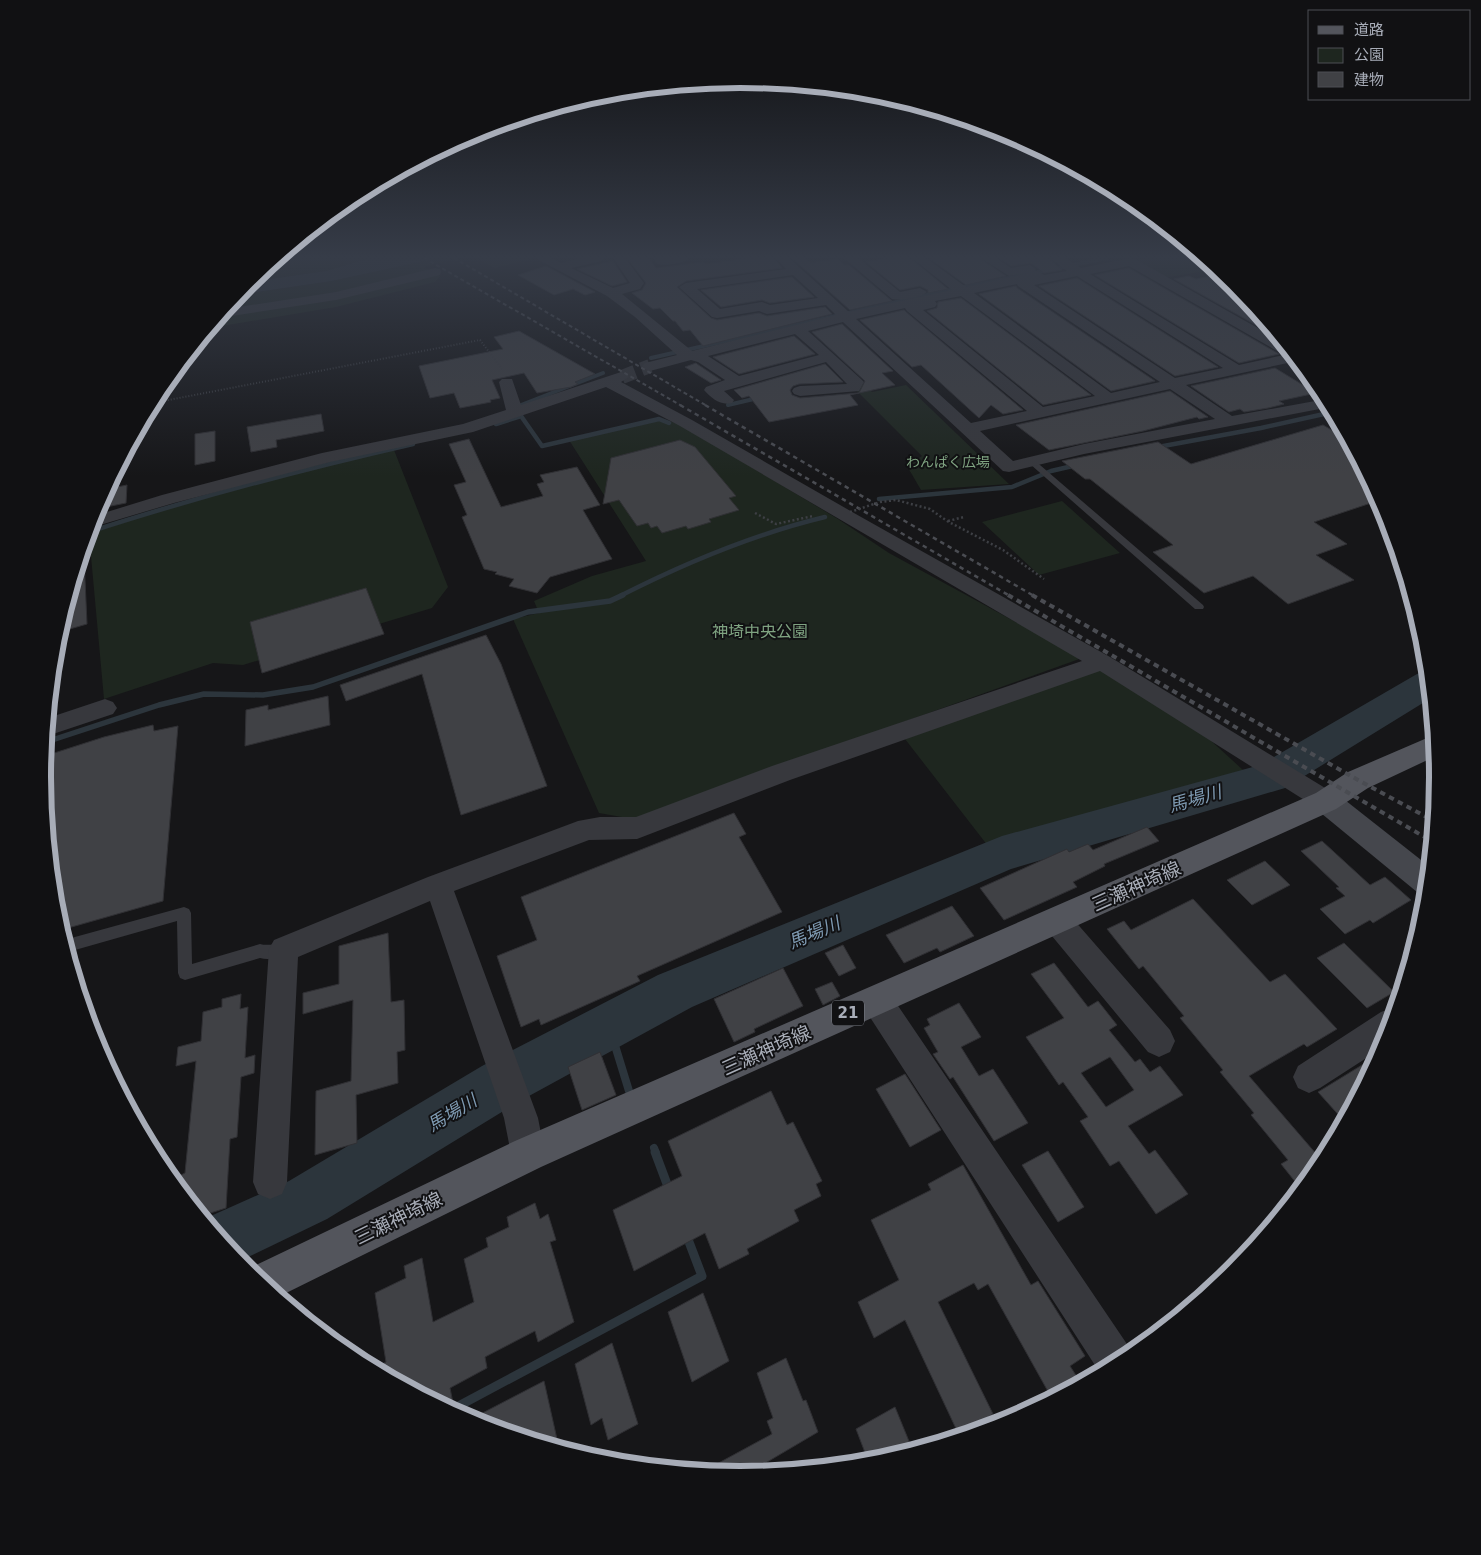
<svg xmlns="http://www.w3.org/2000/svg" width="1481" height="1555" font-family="'DejaVu Sans','Noto Sans JP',sans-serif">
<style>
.green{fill:#1e261f}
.water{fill:#2c353c}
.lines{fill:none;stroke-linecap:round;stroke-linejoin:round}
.stream-far4{stroke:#2c353c;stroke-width:4}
.stream-far3{stroke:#2c353c;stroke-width:4.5}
.stream-far2{stroke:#2c353c;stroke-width:5.5}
.stream-far1{stroke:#2c353c;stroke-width:8}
.stream{stroke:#2c353c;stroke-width:9}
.river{fill:#2c353c;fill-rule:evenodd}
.building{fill:#404145;stroke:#303034;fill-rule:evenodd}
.street-tunnel{stroke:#333438;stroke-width:14;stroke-dasharray:14 7;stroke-linecap:butt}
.path-far1{stroke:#3d3f44;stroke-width:2;stroke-dasharray:1 2;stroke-linecap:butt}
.path{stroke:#3d3f44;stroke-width:2.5;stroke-dasharray:2 2.5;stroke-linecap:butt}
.lane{fill:#37383d;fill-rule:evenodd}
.street{fill:#37383d;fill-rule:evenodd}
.secondary{fill:#45474d;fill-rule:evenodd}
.primary{fill:#53555c;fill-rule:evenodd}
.rail-far3{stroke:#4a4c52;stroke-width:2;stroke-dasharray:4 3;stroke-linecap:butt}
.rail-far2{stroke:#4a4c52;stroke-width:2.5;stroke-dasharray:4.5 4;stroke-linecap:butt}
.rail-far1{stroke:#4a4c52;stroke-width:4;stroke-dasharray:5.5 4.5;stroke-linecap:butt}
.rail{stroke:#4a4c52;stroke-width:4.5;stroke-dasharray:8 6;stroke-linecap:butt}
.path-bridge{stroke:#3d3f44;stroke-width:2.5;stroke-dasharray:2 2.5;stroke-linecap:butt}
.labels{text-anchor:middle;stroke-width:4;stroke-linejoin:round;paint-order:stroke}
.far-park-label{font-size:14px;fill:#7fa381;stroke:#111113}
.shield{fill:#111113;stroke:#7b7e86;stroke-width:1}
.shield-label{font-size:15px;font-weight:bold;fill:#a8adb8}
.park-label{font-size:16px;fill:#7fa381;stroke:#111113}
.water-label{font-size:18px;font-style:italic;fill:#7f9bb3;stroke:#111113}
.near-street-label{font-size:19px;fill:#a8adb8;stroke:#111113}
.rim{fill:none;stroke:#a8adb8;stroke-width:6}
</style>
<rect width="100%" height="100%" fill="#161618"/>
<path class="green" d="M278 258H370L326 271 249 282Z
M438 258H456L424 267 440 276 435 282 336 307 210 328 238 295 332 281Z
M476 258H535L495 268Z
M1148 258H1181L1210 270 1164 278 1133 260Z
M863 384 872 392 906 385 1009 484 921 490 907 466 922 456 855 389Z
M664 419 681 425 838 519 889 553 1082 658 633 819 599 813 513 619 539 613 534 601 592 576 646 561 569 440Z
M394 450 448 587 432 608 243 665 213 663 104 699 89 534C189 500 291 473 394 450Z
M1062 501 1120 553 1039 575 982 522Z
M1100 668 1208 738 1243 770 988 846 905 739Z"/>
<path class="water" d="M370 258H438L332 281 238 295 249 282 326 271Z"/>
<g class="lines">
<path class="stream-far4" d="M651 358 936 293 1107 258
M521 405 603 373
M728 405 758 398"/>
<path class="stream-far3" d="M496 424 521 416 542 446 659 419 669 423
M1158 447 1261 428 1333 412
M879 499 1012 487 1051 471 1077 465
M89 532C196 497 304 469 413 444
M620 596C685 563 754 534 825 517"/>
<path class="stream-far2" d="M46 742 159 705 204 694 263 695 313 687 528 612 610 601 623 595"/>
<path class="stream-far1" d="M609 1026 629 1091
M654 1148 656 1153"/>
<path class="stream" d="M655 1152 670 1192
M451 1410 702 1276 686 1234"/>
<path class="river" d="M1428 671 1431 698 1285 788 1011 869 692 1007 518 1102 327 1219 242 1260 239 1261 204 1219 289 1181 482 1066 658 975 1002 836 1260 765 1417 674Z"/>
</g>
<path class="building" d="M627 258H649L656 268 703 262 706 264 748 258H774L782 268 686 281 677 287 711 318 717 320 759 313 767 316 825 307 832 314 703 346 690 330 683 331 675 321H673L660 308 653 309 632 293 642 290 646 283Z
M792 258H805L810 262H815L837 259 845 265H849L892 301 850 310Z
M889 258H910L948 289 928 293V290L920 286 900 290 866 262Z
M929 258H979L1006 276 966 285Z
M1000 258H1048L1062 270 1044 273 1031 263 1011 266Z
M613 261 627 282 612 286 577 269Z
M546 266 595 292 585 295 573 289 554 295 518 275Z
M1129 268 1279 354 1239 363 1095 275Z
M1216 275 1236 286 1274 333 1272 334 1174 279 1189 276 1196 279Z
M792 277 814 297 770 303 762 300 721 307 701 290Z
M1077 278 1218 367 1175 376 1039 286Z
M1016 286 1017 288 1155 381 1111 391 979 294Z
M961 298 1091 395 1043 405 927 311 937 308 938 302Z
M904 310 906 312 1023 410 1003 414 991 405 979 418 921 365 912 367 860 320Z
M842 324 893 371 882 373 895 385 850 395 858 405 769 422 749 396 742 398 734 390 825 364 843 382 799 384 793 386 790 390 792 395 800 398 859 393 865 381 812 332Z
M519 331 595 374 575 382 578 384 571 387 537 393 524 373 492 380 500 398 490 400 491 402 460 408 454 393 430 398 419 366 503 349 494 337Z
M794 336 815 354 739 374 713 357Z
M696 363 697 364 721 380 711 383 685 367Z
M1275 368 1316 393 1279 401 1284 404 1268 408 1244 412 1240 409 1229 412 1191 386Z
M1170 391 1208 417 1199 419 1197 417 1143 431 1049 450 1016 425Z
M321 414 324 431 276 440 277 447 251 452 247 427Z
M1323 425 1347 439 1380 500 1314 522 1347 544 1316 555 1354 580 1288 604 1253 576 1204 593 1153 552 1173 545 1090 479H1085L1062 461 1158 442 1191 464Z
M215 431V461L195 465V434Z
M469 439 501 507 543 496 537 484 544 482 540 475 577 467 600 505 583 510 612 559 550 577 537 593 509 586 514 579 495 574 497 572 484 569 462 517 467 515 454 485 466 482 449 444Z
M680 440 695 447 736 496 729 498 739 510 709 519 711 522 688 529 686 526 662 533 657 526 651 528 648 523 637 526 619 500 603 504 611 458Z
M127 485 126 503 96 509 107 489Z
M82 556 84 557 87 624 63 631V619Z
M366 588 384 634 262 673 250 622Z
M486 635 501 664 547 786 461 815 422 674 346 701 340 685Z
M328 696 330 725 245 746 246 710 268 705V710Z
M153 725 154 731 178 726 163 901 61 930 56 913 42 778 45 756 104 737Z
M734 813 746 834 739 837 782 912 637 976 640 981 541 1025 539 1019 521 1027 497 956 537 940 521 897Z
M1147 827 1159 841 1104 864 1105 866 1073 882 1077 887 1004 920 980 888 1067 849 1069 852 1088 844 1093 850Z
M1322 841 1370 885 1385 877 1411 900 1373 923 1370 920 1345 934 1320 909 1345 896 1336 888 1339 887 1301 851Z
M1265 861 1290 885 1252 905 1227 880Z
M1193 899 1270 982 1285 974 1337 1029 1307 1047 1304 1044 1249 1076 1318 1156 1312 1160 1319 1168 1301 1189 1281 1164 1288 1160 1251 1115 1254 1113 1220 1072 1223 1070 1180 1018 1184 1016 1143 966 1139 969 1107 929 1124 921 1131 930Z
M952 906 974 936 940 952 937 948 904 963 886 935Z
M388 933 391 1002 404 1000 405 1050 397 1052 398 1083 356 1095 357 1143 315 1155 316 1091 351 1081 353 1000 303 1014V993L339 984V946Z
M1344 943 1394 992 1367 1008 1317 958Z
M843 945 856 968 839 976 825 953Z
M1054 963 1088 1007 1098 1001 1117 1025 1109 1030 1135 1062 1140 1059 1150 1072 1160 1066 1183 1095 1128 1126 1149 1154 1155 1150 1188 1194 1156 1214 1119 1161 1110 1166 1080 1121 1088 1117 1063 1082 1059 1085 1026 1037 1064 1018 1031 974ZM1110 1057 1134 1090 1106 1107 1081 1073Z
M783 968 803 1006 754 1029 755 1032 734 1042 714 999Z
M832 982 840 996 823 1005 815 989Z
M241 994 240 1009 248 1007 245 1058 255 1055 254 1073 241 1077 237 1137 230 1139 226 1208 201 1216 179 1189 181 1175 185 1173 196 1061 176 1066 178 1047 201 1041 203 1012 222 1007V999Z
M959 1003 981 1037 961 1047 979 1076 993 1069 1028 1123 994 1141 953 1077 950 1079 933 1054 938 1052 924 1028 930 1025 927 1019Z
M600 1052 616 1095 582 1110 568 1067Z
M1380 1054 1344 1121 1318 1092Z
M905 1074 941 1130 910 1147 876 1089Z
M771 1091 787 1125 793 1122 822 1181 816 1184 821 1196 794 1210 799 1221 747 1249 749 1254 719 1269 705 1233 634 1271 613 1210 682 1176 668 1141Z
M1048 1151 1084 1207 1058 1222 1022 1165Z
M963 1165 1031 1285 1038 1281 1085 1356 1070 1366 1077 1377 1050 1395 988 1284 978 1290 974 1283 938 1302 993 1414 959 1435 905 1320 874 1338 858 1302 899 1280 871 1220 931 1190 928 1184Z
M535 1203 540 1219 548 1214 556 1240 550 1242 574 1322 538 1342 535 1331 485 1357 487 1368 450 1388 455 1413 373 1369 386 1362 375 1293 406 1278 404 1266 422 1258 433 1322 474 1302 464 1259 488 1247 486 1238 509 1227 507 1217Z
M703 1293 729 1361 692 1382 668 1312Z
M612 1343 638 1424 608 1440 602 1418 591 1425 575 1364Z
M786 1358 803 1401 806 1400 818 1432 757 1468 759 1474 740 1476 702 1472 772 1434 767 1421 773 1418 757 1373Z
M544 1381 559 1448 469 1420Z
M895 1407 913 1451 869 1463 856 1429Z"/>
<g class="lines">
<path class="street-tunnel" d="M622 377 650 366"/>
<path class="path-far1" d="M153 403 480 340 502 369"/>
<path class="path" d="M880 502 896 500 930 509 947 521 1003 550 1044 579
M755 513 776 524 813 516
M948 521 964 517"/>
<path class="lane" d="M1033 459 1203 605 1204 607 1203 609H1195L1030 464 1029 462Z
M184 907 189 909 191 913 192 964 260 944C270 947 280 941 289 944L291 949 289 954C280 957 270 961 260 958L185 980 180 978 178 973 177 921 68 952 64 940Z"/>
<path class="street" d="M278 258H289L283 262H274Z
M535 258H551L561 263 581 258H604L602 261 571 268 613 288 630 283 613 258H625L644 283 640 289 622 294 692 351 836 315 826 305 767 314 759 311 717 318 712 317 679 287 686 283 786 269 776 258H789L849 312 952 290 912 258H926L966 287 1038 271 1044 275 1067 271 1050 258H1065L1081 268 1131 258 1135 259 1281 341 1297 361 1186 385 1232 416 1326 399 1330 407 1084 454 1009 472 1003 471 843 322 808 331 861 379 864 382 859 391 800 396 794 394 792 391 794 388 800 386 847 384 826 362 724 391 734 400 732 403C721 406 711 398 704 390L706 387 725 380 698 362 691 360 650 371 645 369 642 366 645 363 677 355 635 317 607 296ZM1129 266 1284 355 1239 365 1090 274ZM793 275 818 298 770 305 762 302 720 309 697 289ZM1077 276 1223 368 1175 378 1034 285ZM1017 284 1018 286 1160 382 1111 393 974 293ZM961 296 1095 396 1043 407 923 310 935 307 937 304 935 301ZM905 308 907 311 1027 411 971 423 856 319ZM795 334 819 355 739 376 708 356ZM1170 389 1215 419 1084 444 1013 461 980 431Z
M653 258H689C683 264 665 266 657 264Z
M844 258H858L900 292 920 288 927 292C920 298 901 301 892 299Z
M981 258H996L1011 268 1030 265 1036 269 1034 272 1009 276Z
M1184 258H1201L1218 271H1210Z
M435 268 440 269 441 272 440 275 336 300 219 318 226 309 336 292Z
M621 372 626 374 629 377 621 382 692 420 854 513 1110 657 1335 794 1339 801 1335 808 1326 811 1317 808 1100 671 790 780 637 839 589 840 454 891 538 1118 545 1154 540 1166 528 1171 516 1166 511 1154 504 1118 430 901 298 957 287 1182 282 1194 270 1199 258 1194 253 1182 269 949 274 940 428 877 578 821 600 817H636L772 766 1082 661 680 426 606 387 473 432 330 462 174 503 90 528 94 516 162 495 322 453 463 424 506 410 499 382 502 379H512L521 405Z
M105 699 113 702 117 708 113 714 47 736 48 718Z
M1057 908 1067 912 1170 1030 1175 1041 1170 1052 1159 1057 1148 1052 1047 930 1043 921 1047 912Z
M877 986 888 991 1131 1350 1133 1354 1100 1373 866 1011 862 1001 866 991Z
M1392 1008 1396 1010 1385 1046 1320 1088 1309 1093 1298 1088 1293 1077 1298 1066 1381 1012Z"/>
<path class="secondary" d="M1326 790 1336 793 1430 867 1427 896 1417 892 1316 809 1312 801 1316 793Z"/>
<path class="primary" d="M1434 735 1436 756 1368 788 1336 809 541 1167 278 1297 247 1271 248 1269 515 1141 1316 793 1348 772Z"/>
<path class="rail-far3" d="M424 258 682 406
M454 258 707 406"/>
<path class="rail-far2" d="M680 405 1010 596
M705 405 1034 596"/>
<path class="rail-far1" d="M1008 595 1428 839
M1032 595 1358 780 1434 821"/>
<path class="rail" d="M1426 838 1432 842"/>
<path class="path-bridge" d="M850 512 880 502"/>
</g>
<linearGradient id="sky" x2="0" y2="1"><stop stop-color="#0c0c0d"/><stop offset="0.54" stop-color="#363c48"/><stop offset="1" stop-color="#363c48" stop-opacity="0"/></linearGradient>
<rect width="1481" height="476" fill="url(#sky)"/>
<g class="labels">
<g class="far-park-label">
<text x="948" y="467">わんぱく広場</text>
</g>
<rect class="shield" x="832" y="1000.5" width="32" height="25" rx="4"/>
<g class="shield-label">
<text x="848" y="1018">21</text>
</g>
<g class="park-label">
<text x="760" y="637">神埼中央公園</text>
</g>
<g class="water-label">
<text transform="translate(1195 799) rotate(-16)" y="6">馬場川</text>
<text transform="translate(814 933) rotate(-23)" y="6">馬場川</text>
<text transform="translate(452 1113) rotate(-31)" y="6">馬場川</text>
</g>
<g class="near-street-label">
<text transform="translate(1136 886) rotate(-24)" y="7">三瀬神埼線</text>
<text transform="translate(766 1050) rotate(-24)" y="7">三瀬神埼線</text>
<text transform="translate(398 1218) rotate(-26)" y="7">三瀬神埼線</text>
</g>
</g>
<path d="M0 0H1481V1555H0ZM51 777a689 689 0 1 1 1378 0a689 689 0 1 1-1378 0Z" fill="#111113" fill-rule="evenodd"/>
<path class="rim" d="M51 777a689 689 0 1 1 1378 0a689 689 0 1 1-1378 0Z"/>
<rect x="1308" y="10" width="162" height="90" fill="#111113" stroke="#4d4f55"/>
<rect x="1318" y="26" width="25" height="8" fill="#53555c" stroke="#4d4f55"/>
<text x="1354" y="35" font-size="15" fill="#a8adb8">道路</text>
<rect x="1318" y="48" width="25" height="15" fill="#1e261f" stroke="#4d4f55"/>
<text x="1354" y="60" font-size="15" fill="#a8adb8">公園</text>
<rect x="1318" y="72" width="25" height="15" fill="#404145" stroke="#4d4f55"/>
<text x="1354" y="85" font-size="15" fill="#a8adb8">建物</text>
</svg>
